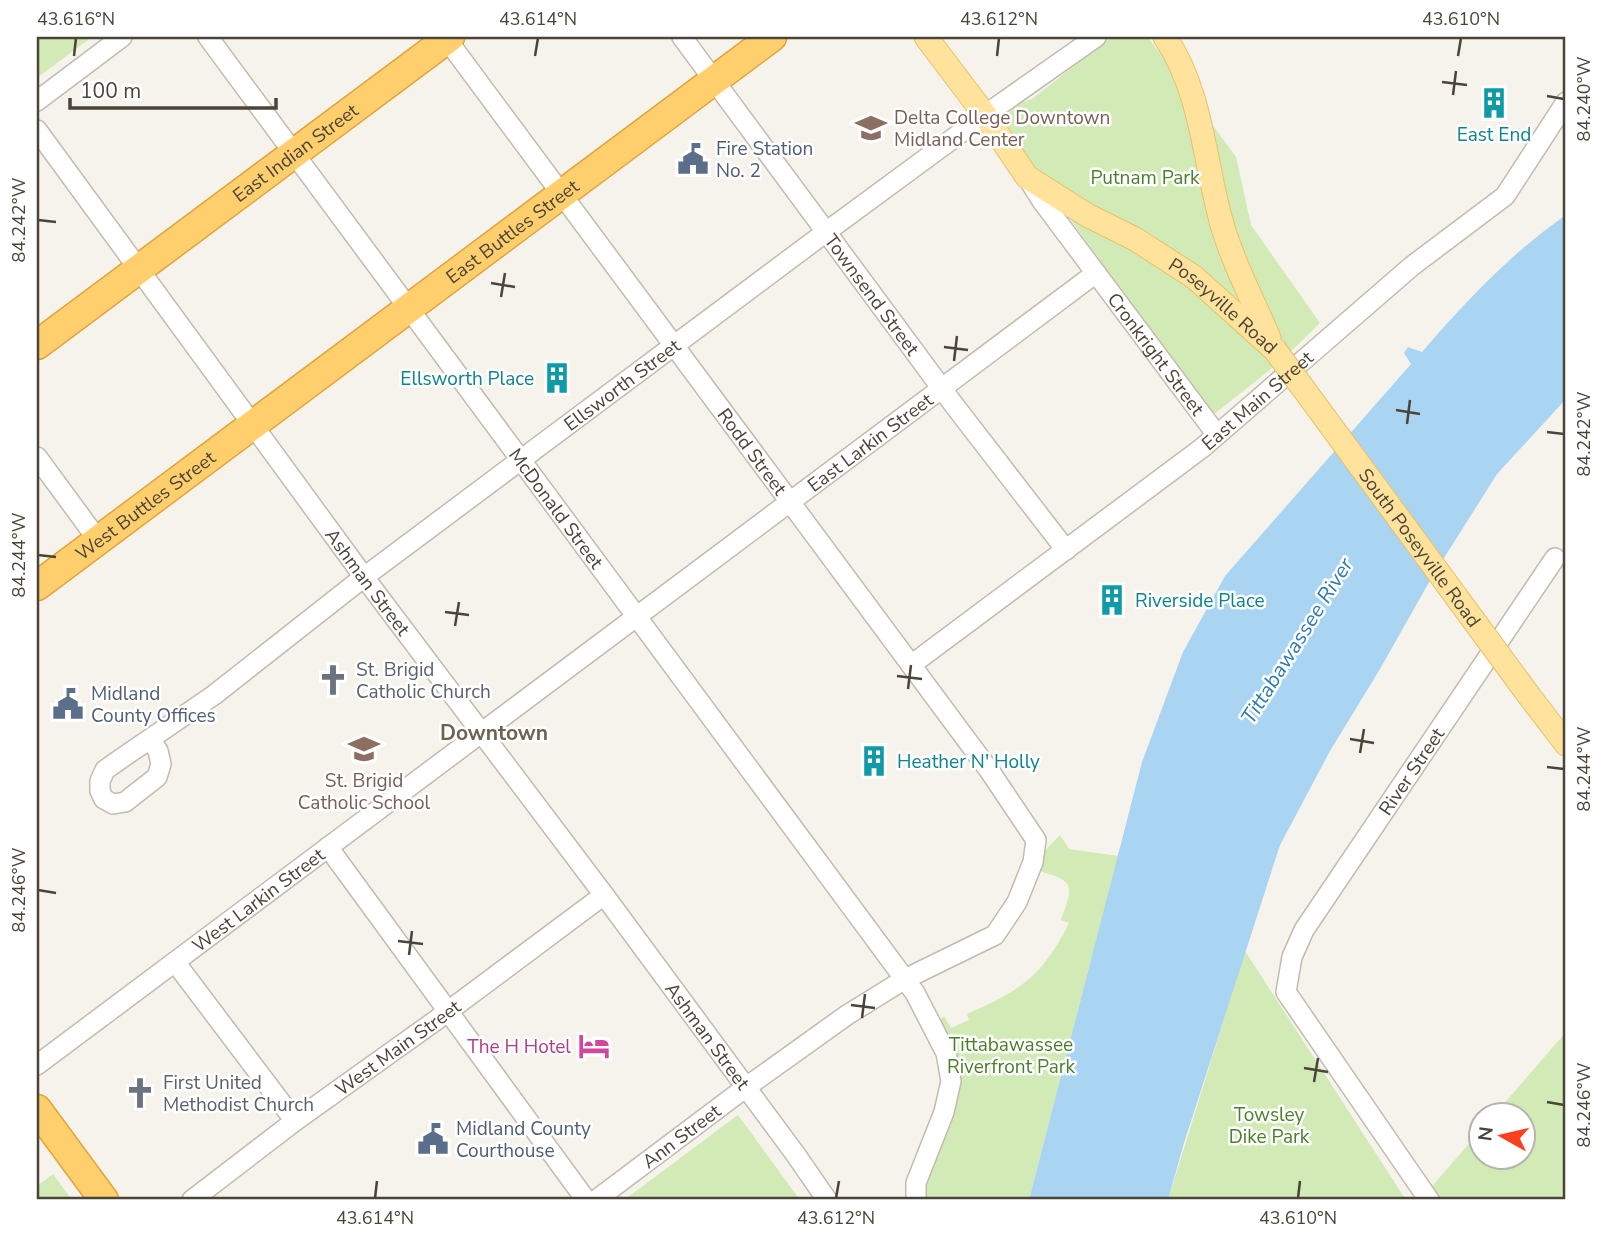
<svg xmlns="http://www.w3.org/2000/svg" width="1603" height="1237" font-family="'Nunito Sans',sans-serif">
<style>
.green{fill:#d2eab5}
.water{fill:#a9d4f2}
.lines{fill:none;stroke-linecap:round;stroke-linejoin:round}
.minor-casing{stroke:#c2bbae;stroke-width:22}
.major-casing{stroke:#e6c16a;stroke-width:25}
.highway-casing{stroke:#e0a43c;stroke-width:31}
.minor{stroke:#fff;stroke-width:19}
.major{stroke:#ffe39c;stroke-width:23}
.highway{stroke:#ffcf6e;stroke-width:28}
.major-bridge-casing{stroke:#e6c16a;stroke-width:25;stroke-linecap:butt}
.major-bridge{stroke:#ffe39c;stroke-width:23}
.ticks{fill:none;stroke:#4b4439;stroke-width:2.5}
.labels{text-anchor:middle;stroke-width:5;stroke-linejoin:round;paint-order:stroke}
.education-label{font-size:19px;fill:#785e54;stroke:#fff;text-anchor:start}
.culture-label{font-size:19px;fill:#0d838f;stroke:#fff;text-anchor:start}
.service-label{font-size:19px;fill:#4e5e75;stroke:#fff;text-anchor:start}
.street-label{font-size:19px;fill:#4b4439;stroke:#fff}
.park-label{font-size:19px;fill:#4a7f2a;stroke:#fff}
.worship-label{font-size:19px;fill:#5b616d;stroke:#fff;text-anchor:start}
.hotel-label{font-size:19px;fill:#b23c85;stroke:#fff;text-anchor:end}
.water-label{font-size:21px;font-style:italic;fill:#2e7ab2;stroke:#fff}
.neighbourhood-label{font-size:21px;font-weight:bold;fill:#6e6250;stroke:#fff}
.neatline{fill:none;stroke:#4b4439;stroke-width:2.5}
.ticks-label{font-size:18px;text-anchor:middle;fill:#4b4439}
</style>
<rect width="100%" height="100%" fill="#f6f3ec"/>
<path class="green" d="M37 37H92L37 78Z
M1111 37H1148L1236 157 1251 225 1320 323 1281 361 1213 415 1003 127 1005 116 1020 103 1032 99Z
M1060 835 1069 849 1118 856 1029 1200H921C928 1163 956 1126 959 1090 960 1076 944 1037 939 1021L944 1016 951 1028 969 1020 967 1014C1021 990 1042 977 1069 923L1061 920C1073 886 1076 881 1039 871L1043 853Z
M1245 951 1406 1200H1168Z
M1566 1032V1200H1420L1480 1131V1156H1522V1114H1495Z
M738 1115 800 1200H624Z
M53 1174 72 1200H37V1186Z"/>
<path class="water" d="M1566 215V399L1497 474 1432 577 1380 669 1330 751 1280 845 1184 1143 1168 1200H1029L1142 762 1183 652 1225 576 1411 364 1404 353 1408 347 1422 352C1465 302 1511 253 1566 215Z"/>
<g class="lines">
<defs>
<g id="minor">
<path id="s1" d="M208 37 915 993 946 1053 951 1081 944 1112 916 1183V1200"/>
<path id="s2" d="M445 37 989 770 1036 840 1033 862 1017 902 995 935 905 979 847 1015 745 1088 596 1200"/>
<path id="s3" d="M682 37 954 405 1066 550"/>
<path d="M37 101 122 37"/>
<path id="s4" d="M37 130 364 577 604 895 796 1155 827 1200"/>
<path id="s5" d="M1027 177 1042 201 1217 435"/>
<path d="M37 457 98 540"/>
<path id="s6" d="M911 665 1202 448 1412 266 1505 196 1566 102"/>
<path id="s7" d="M151 740 158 751 161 764 157 777 125 802 113 804 104 799 100 791V781L105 770 122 758 214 695 364 577 826 232 985 115 1096 37"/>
<path d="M328 847 586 1200"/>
<path d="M175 962 295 1121"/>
<path id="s8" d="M37 1065 1096 273"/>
<path id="s9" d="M192 1200 295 1121 435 1021 604 895"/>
<path id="s10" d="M1429 1200 1286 992 1292 957 1304 930 1555 558"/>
</g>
<g id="major">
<path id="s11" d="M926 37 985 115 1027 177 1087 215 1135 239 1194 277 1275 350"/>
<path d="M1165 37C1201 90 1204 157 1220 217 1231 259 1252 298 1269 338"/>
<path d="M1530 697 1566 744"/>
</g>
<g id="highway">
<path id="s12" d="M37 345 450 37"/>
<path id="s13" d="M37 586 772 37"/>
<path d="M37 1109 104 1200"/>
</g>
</defs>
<use href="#minor" class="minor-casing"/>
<use href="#major" class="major-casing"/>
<use href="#highway" class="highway-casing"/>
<use href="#minor" class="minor"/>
<use href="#major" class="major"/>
<use href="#highway" class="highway"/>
<defs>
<g id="major-bridge">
<path id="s14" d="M1275 350 1530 697"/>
</g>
</defs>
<use href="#major-bridge" class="major-bridge-casing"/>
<use href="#major-bridge" class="major-bridge"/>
</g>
<path class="ticks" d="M74 56 76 38M535 56 538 38M997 56 999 38M1458 56 1461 38M1442 82 1467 85M1453 95 1456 71M1547 96 1564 99M38 220 56 222M491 283 515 287M501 297 505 273M944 347 968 350M954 361 957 336M1396 410 1420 414M1407 424 1410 400M1547 432 1564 434M38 555 56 557M445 612 469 615M455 626 459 602M897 676 922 679M908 689 911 665M1350 739 1374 743M1360 753 1364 729M1547 767 1564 769M38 890 56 893M398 941 423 944M409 955 412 931M851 1005 875 1008M862 1018 865 994M1304 1068 1328 1072M1314 1082 1318 1058M1547 1102 1564 1105M375 1198 377 1181M836 1198 839 1181M1298 1198 1300 1181"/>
<defs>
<symbol id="building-bare" viewBox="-9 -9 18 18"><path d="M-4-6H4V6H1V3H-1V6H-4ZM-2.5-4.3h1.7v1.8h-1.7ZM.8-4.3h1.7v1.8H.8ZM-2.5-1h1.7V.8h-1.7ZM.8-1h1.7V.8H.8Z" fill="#0f9aa8" stroke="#fff" stroke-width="2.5" paint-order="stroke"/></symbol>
<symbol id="university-bare" viewBox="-9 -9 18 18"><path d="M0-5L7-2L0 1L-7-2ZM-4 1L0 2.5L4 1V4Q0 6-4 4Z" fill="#8d6e63" stroke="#fff" stroke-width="2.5" paint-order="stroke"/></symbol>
<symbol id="civic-bare" viewBox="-9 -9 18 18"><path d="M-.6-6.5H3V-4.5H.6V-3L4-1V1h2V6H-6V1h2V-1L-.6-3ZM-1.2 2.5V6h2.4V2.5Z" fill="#5c6f8a" stroke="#fff" stroke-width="2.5" paint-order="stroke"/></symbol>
<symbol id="church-bare" viewBox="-9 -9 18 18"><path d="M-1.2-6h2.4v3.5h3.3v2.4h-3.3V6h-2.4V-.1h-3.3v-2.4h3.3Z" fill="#6b7280" stroke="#fff" stroke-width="2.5" paint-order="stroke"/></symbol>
<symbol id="school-bare" viewBox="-9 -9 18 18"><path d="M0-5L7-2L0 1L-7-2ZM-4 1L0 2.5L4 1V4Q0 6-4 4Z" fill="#8d6e63" stroke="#fff" stroke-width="2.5" paint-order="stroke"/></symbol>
<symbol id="hotel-bare" viewBox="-9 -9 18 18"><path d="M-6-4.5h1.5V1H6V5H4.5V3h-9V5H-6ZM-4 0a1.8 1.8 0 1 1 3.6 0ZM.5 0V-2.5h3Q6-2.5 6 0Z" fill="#d1479c" stroke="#fff" stroke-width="2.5" paint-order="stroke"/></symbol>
</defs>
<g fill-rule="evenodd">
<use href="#building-bare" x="1472" y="81" width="44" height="44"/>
<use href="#university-bare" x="849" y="106" width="44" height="44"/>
<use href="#civic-bare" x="671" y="137" width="44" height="44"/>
<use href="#building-bare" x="535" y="356" width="44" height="44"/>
<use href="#building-bare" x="1090" y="578" width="44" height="44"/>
<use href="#church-bare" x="311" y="658" width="44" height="44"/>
<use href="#civic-bare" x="46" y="682" width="44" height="44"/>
<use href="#school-bare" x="342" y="727" width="44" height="44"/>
<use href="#building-bare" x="852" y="739" width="44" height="44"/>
<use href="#hotel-bare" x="572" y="1024" width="44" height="44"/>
<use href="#church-bare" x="118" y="1071" width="44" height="44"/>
<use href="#civic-bare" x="411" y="1117" width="44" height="44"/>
</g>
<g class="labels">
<g class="education-label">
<text x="894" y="124">Delta College Downtown<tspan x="894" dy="22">Midland Center</tspan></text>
<text x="364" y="787" text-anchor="middle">St. Brigid<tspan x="364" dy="22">Catholic School</tspan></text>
</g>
<g class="culture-label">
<text x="1494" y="141" text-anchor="middle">East End</text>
<text x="534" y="385" text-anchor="end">Ellsworth Place</text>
<text x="1135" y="607">Riverside Place</text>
<text x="897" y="768">Heather N' Holly</text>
</g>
<g class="service-label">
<text x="716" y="155">Fire Station<tspan x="716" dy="22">No. 2</tspan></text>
<text x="91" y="700">Midland<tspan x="91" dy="22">County Offices</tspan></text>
<text x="456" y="1135">Midland County<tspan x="456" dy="22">Courthouse</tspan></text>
</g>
<g class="street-label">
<text dy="7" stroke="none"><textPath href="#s12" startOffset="322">East Indian Street</textPath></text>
<text dy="7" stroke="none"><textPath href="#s13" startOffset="593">East Buttles Street</textPath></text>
<text dy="7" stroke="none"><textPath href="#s3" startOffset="320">Townsend Street</textPath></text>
<text dy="7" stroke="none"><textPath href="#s11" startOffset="408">Poseyville Road</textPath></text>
<text dy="7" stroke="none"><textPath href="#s5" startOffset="219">Cronkright Street</textPath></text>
<text dy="7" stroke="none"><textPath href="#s7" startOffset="779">Ellsworth Street</textPath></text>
<text dy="7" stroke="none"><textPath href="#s6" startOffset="436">East Main Street</textPath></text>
<text dy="7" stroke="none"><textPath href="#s8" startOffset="1040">East Larkin Street</textPath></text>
<text dy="7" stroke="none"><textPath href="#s2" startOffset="516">Rodd Street</textPath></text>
<text dy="7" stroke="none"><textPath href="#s13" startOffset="135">West Buttles Street</textPath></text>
<text dy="7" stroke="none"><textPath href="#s1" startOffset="586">McDonald Street</textPath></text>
<text dy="7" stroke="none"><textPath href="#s14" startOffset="245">South Poseyville Road</textPath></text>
<text dy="7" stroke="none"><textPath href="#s4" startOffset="560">Ashman Street</textPath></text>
<text dy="7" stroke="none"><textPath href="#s10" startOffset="509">River Street</textPath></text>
<text dy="7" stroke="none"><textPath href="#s8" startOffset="276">West Larkin Street</textPath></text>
<text dy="7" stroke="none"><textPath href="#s4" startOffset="1127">Ashman Street</textPath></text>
<text dy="7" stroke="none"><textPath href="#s9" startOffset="256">West Main Street</textPath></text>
<text transform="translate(681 1136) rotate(-37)" y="7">Ann Street</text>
</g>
<g class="park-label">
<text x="1145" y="184">Putnam Park</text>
<text x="1011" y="1051">Tittabawassee<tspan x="1011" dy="22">Riverfront Park</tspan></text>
<text x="1269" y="1121">Towsley<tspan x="1269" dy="22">Dike Park</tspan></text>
</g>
<g class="worship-label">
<text x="356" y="676">St. Brigid<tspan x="356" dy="22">Catholic Church</tspan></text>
<text x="163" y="1089">First United<tspan x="163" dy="22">Methodist Church</tspan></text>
</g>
<g class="hotel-label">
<text x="571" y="1053">The H Hotel</text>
</g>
<g class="water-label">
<text transform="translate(1297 641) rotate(-58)" y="7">Tittabawassee River</text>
</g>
<g class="neighbourhood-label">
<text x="494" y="740">Downtown</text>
</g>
</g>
<rect width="1603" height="1237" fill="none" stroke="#ffffff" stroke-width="77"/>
<g transform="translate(1502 1136) rotate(278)"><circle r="33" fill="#ffffff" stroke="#b7b4b0" stroke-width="2"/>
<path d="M0-5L12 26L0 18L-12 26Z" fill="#fc3f1d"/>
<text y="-10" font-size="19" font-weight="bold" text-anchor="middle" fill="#4b4439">N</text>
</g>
<path d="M70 98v10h206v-10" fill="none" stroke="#4b4439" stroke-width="3.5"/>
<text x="80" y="98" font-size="21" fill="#4b4439" stroke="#ffffff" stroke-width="5" paint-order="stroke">100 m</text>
<rect x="38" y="38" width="1526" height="1160" class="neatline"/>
<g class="ticks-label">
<text x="76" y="25">43.616°N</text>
<text x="538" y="25">43.614°N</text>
<text x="999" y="25">43.612°N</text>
<text x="1461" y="25">43.610°N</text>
<text transform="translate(1584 99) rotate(-90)" y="6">84.240°W</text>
<text transform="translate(19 220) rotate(-90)" y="6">84.242°W</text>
<text transform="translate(1584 434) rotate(-90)" y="6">84.242°W</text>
<text transform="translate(19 555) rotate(-90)" y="6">84.244°W</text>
<text transform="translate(1584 769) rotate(-90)" y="6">84.244°W</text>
<text transform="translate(19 890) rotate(-90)" y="6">84.246°W</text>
<text transform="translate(1584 1105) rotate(-90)" y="6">84.246°W</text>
<text x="375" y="1224">43.614°N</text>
<text x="836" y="1224">43.612°N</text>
<text x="1298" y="1224">43.610°N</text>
</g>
</svg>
